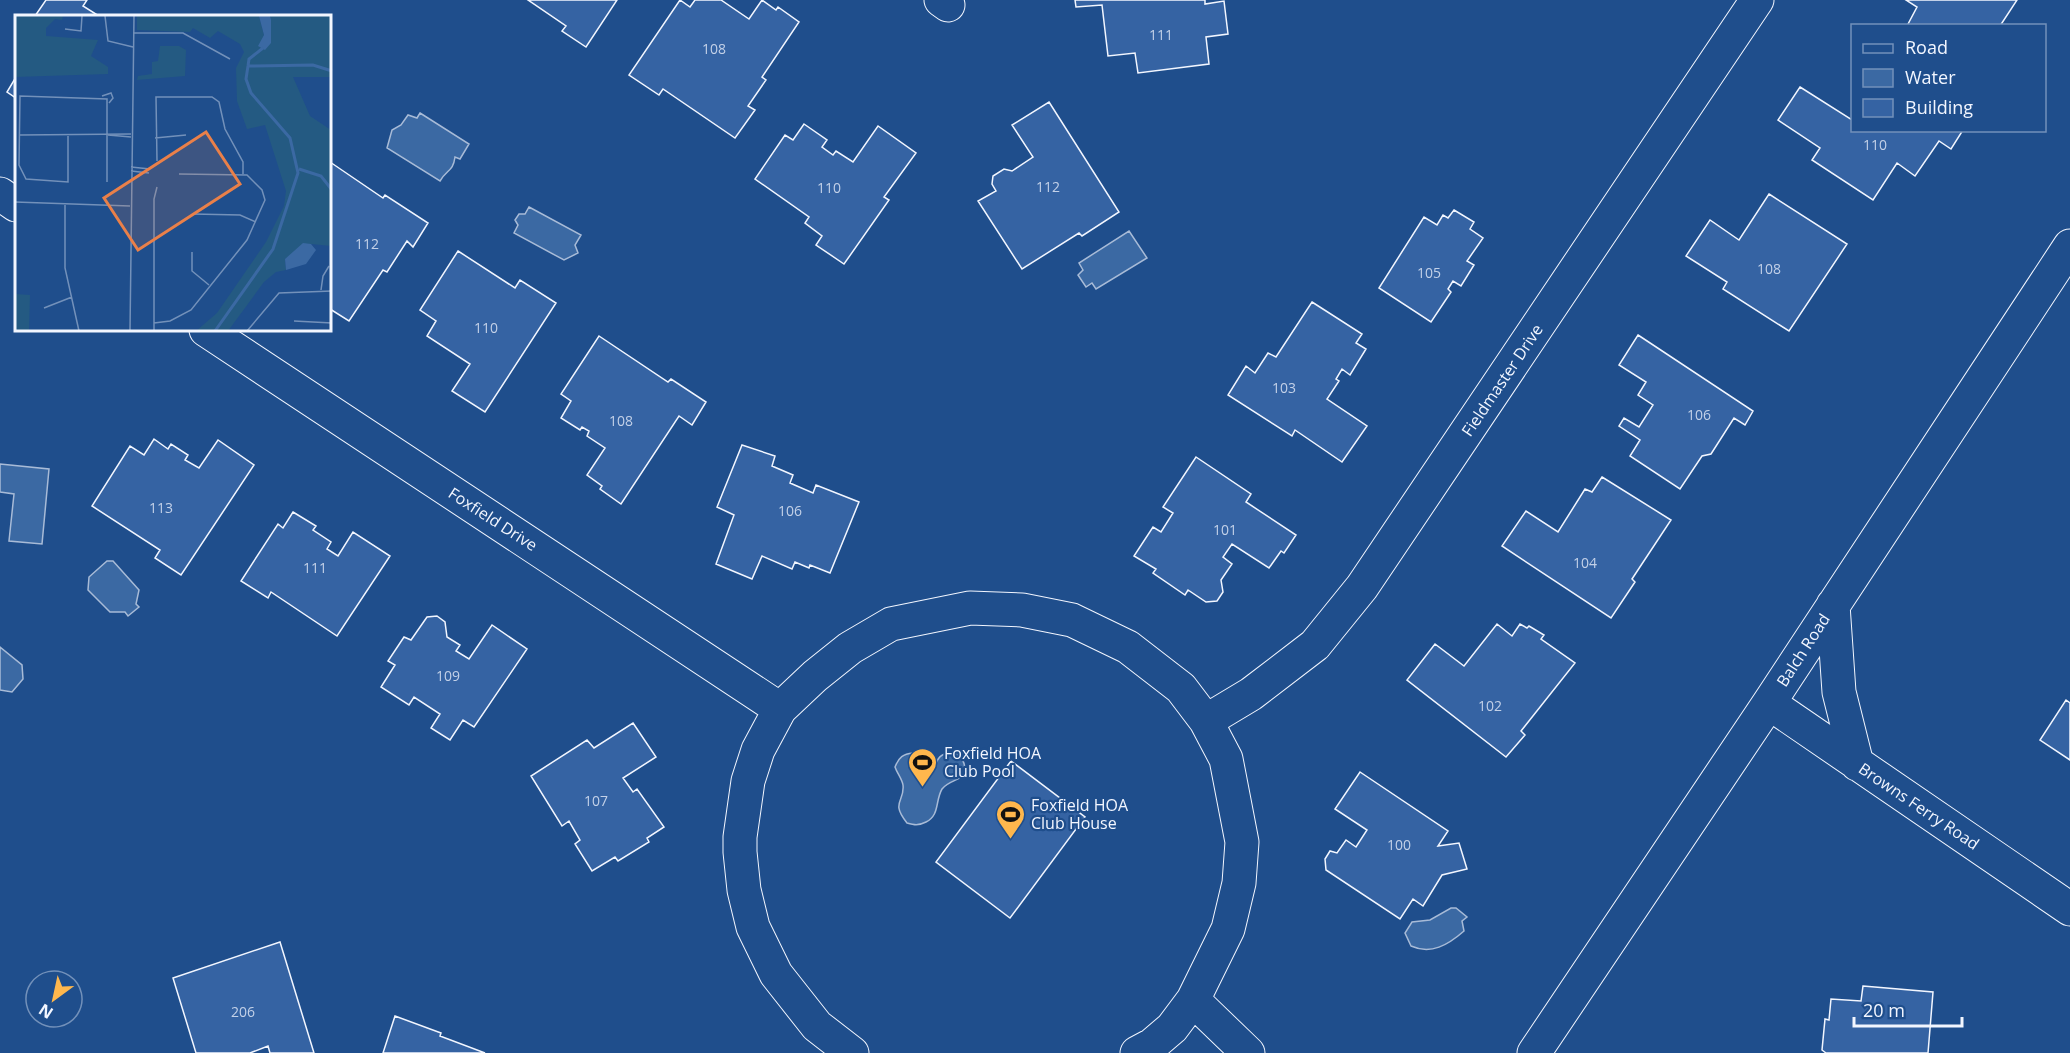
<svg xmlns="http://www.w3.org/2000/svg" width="2070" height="1053" font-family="'Open Sans',sans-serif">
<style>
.water{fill:#3b69a3;stroke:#a8bbd7;stroke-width:1.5}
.building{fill:#3563a3;stroke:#f2f6ff;stroke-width:1.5}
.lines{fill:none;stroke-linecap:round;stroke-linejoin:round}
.street-casing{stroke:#f2f6ff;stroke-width:35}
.secondary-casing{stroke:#f2f6ff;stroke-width:35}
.street{stroke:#1f4e8c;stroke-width:33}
.secondary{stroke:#1f4e8c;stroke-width:33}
.labels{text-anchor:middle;stroke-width:4.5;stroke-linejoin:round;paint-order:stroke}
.number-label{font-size:14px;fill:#c3d1e8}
.street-label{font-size:16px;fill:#f2f6ff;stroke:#1f4e8c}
.poi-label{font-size:16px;fill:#f2f6ff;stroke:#1f4e8c;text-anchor:start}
.inset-river{fill:none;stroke:#3b69a3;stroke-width:3}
.inset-road{fill:none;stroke:#7391ba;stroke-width:1.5}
.view{fill:#ea8049;fill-opacity:0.15;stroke:#ea8049;stroke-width:3}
.inset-edge{fill:none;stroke:#f2f6ff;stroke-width:3}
</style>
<rect width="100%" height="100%" fill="#1f4e8c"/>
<path class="water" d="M420 113 469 144 460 159 455 157C453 172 447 169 440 181L387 148 392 130 401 125 408 115 417 118Z
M529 207 581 235 575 245 578 253 564 260 514 233 518 225 515 220 519 214H525Z
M1129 231 1147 258 1096 289 1092 283 1086 287 1078 275 1083 270 1079 263Z
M0 464 49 469 42 544 9 541 14 494 0 492Z
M107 561H113L139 590 136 604 139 607 128 616 125 612H110L88 590 89 577Z
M0 647 22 665 23 679 12 692 0 690Z
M952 752C963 756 967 764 963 776 956 781 947 782 942 789 935 801 940 815 926 822 918 826 914 825 907 823 890 802 905 802 903 785 902 779 897 773 895 767 899 757 903 754 913 753L919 758 924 769 929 772 934 769C937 758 940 754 952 752Z
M1451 908H1456L1467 917 1462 921 1464 931C1448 945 1431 955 1411 946L1405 933 1412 922 1430 920Z"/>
<path class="building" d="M46 0H87L83 6 99 16H35Z
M528 0H617L586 47 562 31 566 26Z
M680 0 690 7 695 0H721L749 19 762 0 776 10 778 7 799 22 762 77 766 80 748 106 755 110 735 138 663 89 659 95 629 75Z
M1075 0H1205V4L1224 1 1228 34 1206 37 1209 64 1138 73 1135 53 1108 56 1102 5 1076 7Z
M1906 0H2017L2000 26H1907L1917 7Z
M16 77V98L7 92Z
M1800 87 1852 120V119V130H1963L1951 149 1939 141 1915 176 1897 163 1873 200 1812 160 1820 148 1778 120Z
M1049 102 1119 212 1082 236 1079 233 1022 269 978 201 996 191 992 184 993 176 1004 169 1012 171 1033 157 1012 125Z
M804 124 827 140 822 147 833 155 836 151 853 162 878 126 916 153 884 197 889 200 844 264 816 245 822 236 805 223 809 217 755 179 785 135 793 140Z
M330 162 383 198 385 195 428 223 413 247 407 241 387 272 383 270 349 321 330 309Z
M1769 194 1847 244 1789 331 1723 289 1727 282 1686 256 1710 220 1739 240Z
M1454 210 1474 222 1470 229 1483 238 1467 261 1474 265 1461 286 1453 281 1448 289 1451 292 1431 322 1379 288 1424 217 1437 225 1443 215 1448 218Z
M458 251 515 288 520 280 556 303 485 412 452 391 470 364 427 336 436 321 420 310Z
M1312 302 1362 334 1356 343 1366 349 1350 375 1342 369 1336 379 1339 381 1327 399 1367 426 1342 462 1295 430 1292 436 1228 395 1246 366 1255 373 1268 353 1276 357Z
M1638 335 1753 411 1745 425 1734 418 1711 454 1702 456 1680 489 1630 456 1640 440 1619 426 1624 418 1639 427 1653 405 1638 395 1646 382 1619 365Z
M599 336 668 382 671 379 706 402 692 425 679 416 621 504 600 489 602 486 587 475 605 448 587 436 589 431 582 427 580 430 561 418 571 401 561 394Z
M154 439 168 449 171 444 188 455 185 460 199 468 218 440 254 465 181 575 155 558 160 550 92 506 130 446 144 455Z
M742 445 775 456 772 466 793 475 790 483 813 493 816 485 859 502 830 573 810 565 809 568 795 562 792 569 762 556 752 579 716 564 734 515 717 507Z
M1196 457 1251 494 1246 502 1296 535 1284 553 1281 551 1269 568 1232 544 1223 557 1232 564 1221 580 1223 592 1217 601 1206 602 1188 590 1185 595 1153 573 1156 569 1134 556 1153 527 1161 532 1173 513 1163 507Z
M1602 477 1671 520 1632 579 1635 582 1611 618 1502 546 1526 511 1558 532 1585 489 1592 492Z
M293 512 316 526 313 530 331 542 327 549 338 556 353 532 390 556 337 636 271 592 268 598 241 581 278 524 283 528Z
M437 616 445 622 447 637 460 645 456 651 469 659 492 625 527 649 474 727 463 720 450 740 431 728 440 714 414 697 409 705 381 687 395 665 388 661 404 637 411 640 427 617Z
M1497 624 1512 636 1520 624 1527 628 1529 626 1544 635 1541 639 1575 663 1521 731 1525 735 1506 757 1407 680 1435 644 1464 666Z
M2066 700 2070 703V760L2040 740Z
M633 723 656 757 623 778 633 792 637 789 664 827 647 838 649 842 618 861 615 857 592 871 575 844 580 840 569 821 562 826 531 776 587 740 594 748Z
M1011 761 1085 817 1010 918 936 862Z
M1360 772 1448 831 1438 846 1459 843 1467 869 1442 875 1423 906 1413 899 1400 919 1326 870 1325 859 1330 851 1337 853 1346 840 1356 847 1367 830 1335 809Z
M280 942 314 1053H270L268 1046 250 1053H196L173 978Z
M1863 986 1933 992 1928 1053H1826L1822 1050 1825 1019 1829 1020 1831 999 1861 1001Z
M395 1016 441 1033 440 1036 485 1053H383Z"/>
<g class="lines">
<defs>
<path id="street" d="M941 0 948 5
M0 194 16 205
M206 330 780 709
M1206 721 1251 694 1315 645 1362 587 1757 0
M1193 1000 1248 1053
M852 1053 817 1026 776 974 753 927 744 890 740 852V837L748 781 758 750 780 709 815 676 850 648 891 624 970 608 1022 610 1072 620 1128 647 1181 688 1206 721 1226 759 1242 842 1239 883 1228 929 1193 1000 1172 1028 1152 1045 1137 1053"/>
<path id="secondary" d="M1833 605 1839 692 1857 764
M1769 703 2070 909
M1534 1053 1769 703 2070 246"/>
</defs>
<use href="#street" class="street-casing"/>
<use href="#secondary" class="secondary-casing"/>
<use href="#street" class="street"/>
<use href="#secondary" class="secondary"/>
</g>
<defs>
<symbol id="stadium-pin" viewBox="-11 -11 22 30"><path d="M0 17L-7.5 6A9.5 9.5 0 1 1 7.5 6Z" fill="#ffb74d" stroke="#1f4e8c"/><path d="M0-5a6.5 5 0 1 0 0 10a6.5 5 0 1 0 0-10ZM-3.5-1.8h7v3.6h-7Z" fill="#111"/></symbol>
</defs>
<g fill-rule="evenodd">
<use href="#stadium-pin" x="906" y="746" width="33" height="45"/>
<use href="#stadium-pin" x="994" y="798" width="33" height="45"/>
</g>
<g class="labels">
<g class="number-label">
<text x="1161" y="40">111</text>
<text x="714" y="54">108</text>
<text x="1875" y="150">110</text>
<text x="1048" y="192">112</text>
<text x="829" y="193">110</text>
<text x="367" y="249">112</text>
<text x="1769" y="274">108</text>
<text x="1429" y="278">105</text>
<text x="486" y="333">110</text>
<text x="1284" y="393">103</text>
<text x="1699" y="420">106</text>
<text x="621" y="426">108</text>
<text x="161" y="513">113</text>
<text x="790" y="516">106</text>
<text x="1225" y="535">101</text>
<text x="1585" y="568">104</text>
<text x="315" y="573">111</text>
<text x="448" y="681">109</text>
<text x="1490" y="711">102</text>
<text x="596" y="806">107</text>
<text x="1399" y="850">100</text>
<text x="243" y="1017">206</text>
</g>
<g class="street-label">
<text transform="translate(1502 380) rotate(-56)" y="6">Fieldmaster Drive</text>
<text transform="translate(493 519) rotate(33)" y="6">Foxfield Drive</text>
<text transform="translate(1803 650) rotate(-57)" y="6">Balch Road</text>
<text transform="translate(1919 806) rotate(34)" y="6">Browns Ferry Road</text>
</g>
<g class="poi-label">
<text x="944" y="759">Foxfield HOA<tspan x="944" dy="18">Club Pool</tspan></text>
<text x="1031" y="811">Foxfield HOA<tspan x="1031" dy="18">Club House</tspan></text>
</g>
</g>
<g transform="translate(15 15)">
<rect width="316" height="316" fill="#1f4e8c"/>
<path d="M0 1H48L47 5 40 4 31 13V21L83 25 76 41 93 52V59L0 62ZM122 1H244L249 20 246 28H256L255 1H316V62H278L295 101 316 115V231L296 229 270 244 271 255 261 257 249 267 213 316H181L202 298 251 227 269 191 271 176 250 110 232 114 222 86 221 53 229 37 225 29 203 16 195 23 178 13 175 17 122 15ZM145 31H164L171 35 170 61 122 65 123 61 137 59V47L143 46ZM0 279 15 280 14 316H0Z" fill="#245a82"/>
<path d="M244 1H255L256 5V28L250 35 243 31 249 20ZM288 228 296 229 301 235 291 249 271 255 270 244Z" fill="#3b69a3"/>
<path class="inset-river" d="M233 51 234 44 248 33M284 154 306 161 317 175M200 316 258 234 283 158 275 123 236 78 231 64 233 51 298 50 317 56"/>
<path class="inset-road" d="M90 1 93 26 118 32M50 14 66 16 67 1M118 18H168L215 44M87 81 96 78 98 83 94 88M5 120 116 119M93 120 116 122M53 121V167L11 164 4 150 5 81 92 84V167M140 123 171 120M142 146 141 82H197L204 87 210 114 228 147V159M116 152 135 154M116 156 134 158M0 187 115 191M50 190V253L64 316M178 199 225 200 241 207M177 237V256L194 270M306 275 308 261 314 251M29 293 57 282M279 306 317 308M139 308 155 306 176 295 232 225 250 185 247 175 232 160 164 159M115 316 119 1M139 316V184L142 172M232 316 264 278 317 276"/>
<path class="view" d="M191 117 225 169 123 235 89 183Z"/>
<rect width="316" height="316" class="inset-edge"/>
</g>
<rect x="1851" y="24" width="195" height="108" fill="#1f4e8c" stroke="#7391ba" stroke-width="1.5"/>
<rect x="1863" y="44" width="30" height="9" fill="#1f4e8c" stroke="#7391ba" stroke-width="1.5"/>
<text x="1905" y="54" font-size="18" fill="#f2f6ff">Road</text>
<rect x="1863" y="69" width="30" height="18" fill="#3b69a3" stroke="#7391ba" stroke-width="1.5"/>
<text x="1905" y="84" font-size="18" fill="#f2f6ff">Water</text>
<rect x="1863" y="99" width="30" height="18" fill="#3563a3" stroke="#7391ba" stroke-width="1.5"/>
<text x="1905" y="114" font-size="18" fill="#f2f6ff">Building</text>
<g transform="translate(54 999) rotate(213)"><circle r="28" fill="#1f4e8c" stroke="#7391ba" stroke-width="1.5"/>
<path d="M0-4.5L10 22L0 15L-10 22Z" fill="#ffb74d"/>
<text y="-9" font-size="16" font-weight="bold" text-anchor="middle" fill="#f2f6ff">N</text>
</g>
<path d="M1854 1017v9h108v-9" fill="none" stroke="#f2f6ff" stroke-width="3"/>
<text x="1863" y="1017" font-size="18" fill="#f2f6ff" stroke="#1f4e8c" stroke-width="4.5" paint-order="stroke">20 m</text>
</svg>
